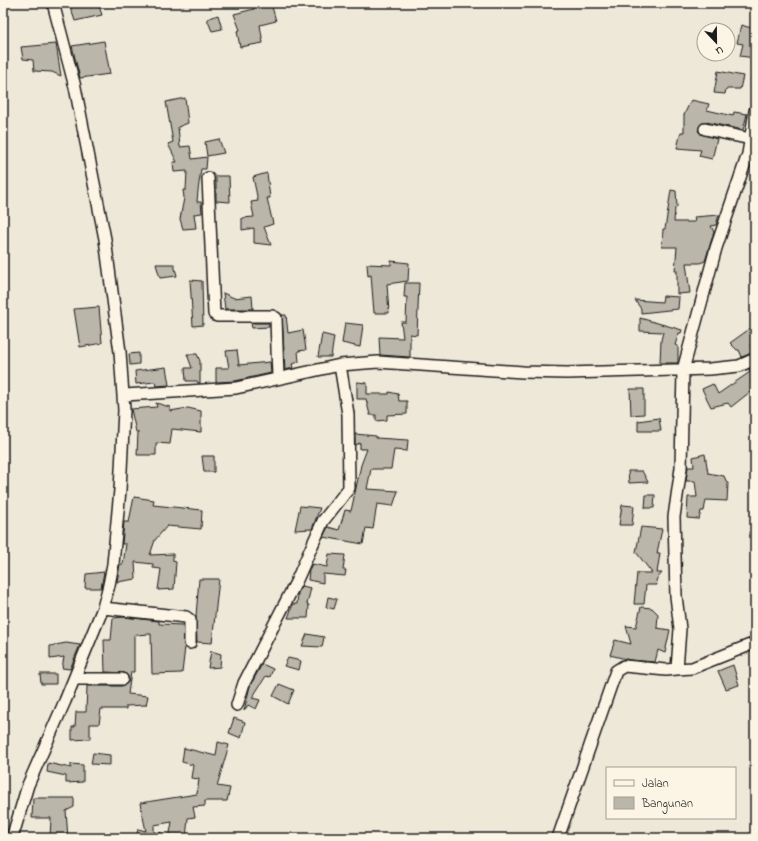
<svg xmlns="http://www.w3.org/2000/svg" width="758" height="841" font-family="'Indie Flower',sans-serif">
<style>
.building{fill:#bab6aa;stroke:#1c1c1c}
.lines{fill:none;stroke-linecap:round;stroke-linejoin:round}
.street-casing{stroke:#1c1c1c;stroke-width:14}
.street{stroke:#fcf5e5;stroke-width:11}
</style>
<rect width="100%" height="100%" fill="#eee8d9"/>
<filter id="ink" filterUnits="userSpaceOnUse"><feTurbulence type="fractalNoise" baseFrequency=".025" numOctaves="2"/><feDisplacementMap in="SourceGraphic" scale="8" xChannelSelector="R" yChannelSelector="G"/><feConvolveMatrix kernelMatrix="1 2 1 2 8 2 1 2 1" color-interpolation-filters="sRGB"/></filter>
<g filter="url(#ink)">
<path class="building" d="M69 3H98L102 15 75 21Z
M262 3H271L276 21 260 25 263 43 240 47 237 31 240 30 234 14 254 9 252 6Z
M218 15 222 29 212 31 207 19Z
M741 25 755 29V58L740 56 743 44 737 43Z
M104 41 110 74 80 78 72 46Z
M56 44 61 76 52 72 34 71 33 60 23 59 21 47Z
M718 71 743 76 740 89H726L725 94 714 93Z
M185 98 188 123 178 127 180 147 190 146 192 159 207 157 206 169H201L198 191 197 202H201L202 213 194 214 196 228 183 229 180 219 184 198 183 190H186L187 171 174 172 173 162H177L168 144 173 142 166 102Z
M691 100 709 104 707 110 733 116 734 112 747 114 743 130 706 122 700 125 698 131 701 134 717 139 712 159 699 156 701 150 677 148 681 132H684V115Z
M219 139 224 153 207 156 205 142Z
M267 173 270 198H267L273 224 264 227 271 245 254 243V228L242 230V218L254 217 251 202 258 201 253 177Z
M216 176H229L230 202 216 201Z
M671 190 676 191 677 207 675 208 674 222H695L694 217 719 215 716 225 711 226 714 232 705 261 700 263H686L690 293 677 294V271H675L677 247H662L663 229H665Z
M391 261 409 263 408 281 387 284 389 313H374L371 275 368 276 367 264 391 265Z
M156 264H174L177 276 160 278Z
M190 280 202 281 203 325 193 326Z
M405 283H419L417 335 410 334V357L380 355 379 337 403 338 401 322H406L407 297H404Z
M223 293 234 298 252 296 253 309H225Z
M663 296 679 297 678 309 641 313V309L635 300 662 302Z
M99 307 102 343 80 347 74 309Z
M282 315H286L288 333 303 330 306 350 298 351 299 362 292 364 293 368 285 370Z
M640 318 682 330 681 333H679L675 345 678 346V363H660L661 340 663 332 640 331Z
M251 323H269V327L252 328Z
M345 323 363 325 360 347 342 343Z
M755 325V341L750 345 754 352 742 357 739 350H737L730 343Z
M322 334 334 337 331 357H318Z
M237 350 239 365 270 362 271 373 235 381 216 382V368H229L226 351Z
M139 353V364L130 365 129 354Z
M187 354H197L200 361V383H198L197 381H186L185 368H192Z
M166 367 169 385 156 386 155 382 136 384 135 371Z
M755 367V388L731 407 728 403 711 407 702 389 713 384 718 394 750 372 749 369Z
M357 382 367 383V394H389V392L398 394 399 401H407V414L387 415V420L376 421V415H370L366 399H357Z
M630 389H644V414L631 415Z
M156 403 170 407V411L188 408 201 411V432L172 429 170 444 156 443V455H137L138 432H136L131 409 157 407Z
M659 418 661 431H638V421Z
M355 434 376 436V438L408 440 407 451 394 450 391 469H371L367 489 398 491 393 506 377 504 373 529 366 528 363 544 323 537 328 527 339 530 345 510 351 511 361 465 367 449H360V443L355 445Z
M705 454 708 473 724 476 727 483H728L727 501 706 500 704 511H701L699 519 687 518 688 497H697L695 481H686L688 467H694L693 457Z
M202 456H214V472H204Z
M628 471H642L648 482 629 483Z
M646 495H655L654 508H645Z
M134 497 154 500 153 505 202 510 201 529 167 526 155 540 150 555 173 554V561L176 562 174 589 158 590 161 569 153 568V564L135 562 136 579 117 582 120 564H123L126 544H122L124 522H129Z
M622 505 634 506 632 525H619Z
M300 506 320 508 312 529 295 530Z
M641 527 662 529 657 553H660L657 573H662L656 580 657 585H646L644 604H634L637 573H652L636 552Z
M329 554 345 555 343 570H346L345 576 323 574V583L308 580 309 570 312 564 327 567Z
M104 572 101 588H85L86 574Z
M199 579H219L212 643 197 642 196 616Z
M302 586 311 588 307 604 309 605 308 618H288L293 604H297L298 593Z
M328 597 337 599 334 609 326 607Z
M641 607 652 608 658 614 657 628 670 630 665 653 658 650 655 662 630 660 610 655 615 640 631 644 626 626 636 627Z
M124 617 159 621V624L183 625 185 647 182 673 152 674 151 634 134 635V672H131L128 694 148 696 146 705 126 706V709H101L99 724H90V739L72 740V727H75L76 712H86L87 686H122L128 682V676L125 673 105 672 104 640H111L113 618Z
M307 634 324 637 322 647 302 646Z
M66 643 80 645 70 669 62 668 64 657 50 659V646Z
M211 651 221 654 220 667 208 668Z
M288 658 301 661 299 670 284 666Z
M262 664 273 669 270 677 266 676 252 698 260 700 256 709 248 705 244 711 250 686Z
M733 665 739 685 726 689 718 671Z
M40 674H56V684H41Z
M279 684 294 690 288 704 273 696Z
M234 718 245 722 241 738 229 733Z
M218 742 229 745 217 786 230 788 227 801H205V806L193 807 195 817 188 818 186 838H169L172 822 154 825V832L162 833V838H136L138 829 146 831 140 803 197 794 199 779 191 778 193 765 182 762 184 748 216 756Z
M93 753 110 755V765L91 764Z
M48 763 71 768V764L83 765V782L66 783V776L47 772Z
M33 798H74V807L66 811 68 838H50L51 818H32Z"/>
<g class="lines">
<defs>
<path id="street" d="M755 111 748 154 716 248 683 370 681 468 674 517 676 596 680 629 677 669 692 668 755 643
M705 129 755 140
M208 178 214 314 217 316H272L276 318 278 378
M125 395 236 388 340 365 378 362 523 372 567 373 710 369 739 366 755 359
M103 608 186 617 190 620V643
M74 679H122
M237 705 244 683 296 582 323 521 349 488 348 414 340 365
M12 838 28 785 65 701 103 608 109 585 113 564 120 490 124 410 120 352 105 239 75 87 53 3
M558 838 616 671 624 666 666 670 677 669"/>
</defs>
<use href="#street" class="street-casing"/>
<use href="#street" class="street"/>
</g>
</g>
<rect width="758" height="841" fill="none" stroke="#fcf5e5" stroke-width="16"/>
<rect x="8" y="8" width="742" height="825" fill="none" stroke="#1c1c1c" stroke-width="1.5" filter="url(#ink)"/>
<rect x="606" y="767" width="130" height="52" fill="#fcf5e5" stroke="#a29e95"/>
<rect x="614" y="780" width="20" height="6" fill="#fcf5e5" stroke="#a29e95"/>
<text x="642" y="787" font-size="12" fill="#1c1c1c">Jalan</text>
<rect x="614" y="797" width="20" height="12" fill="#bab6aa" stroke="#a29e95"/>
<text x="642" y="807" font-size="12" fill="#1c1c1c">Bangunan</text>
<g transform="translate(716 42) rotate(158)"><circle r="19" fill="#fcf5e5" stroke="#a29e95"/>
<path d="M0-3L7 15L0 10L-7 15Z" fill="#1c1c1c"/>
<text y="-6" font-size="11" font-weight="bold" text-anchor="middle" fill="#1c1c1c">U</text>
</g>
</svg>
